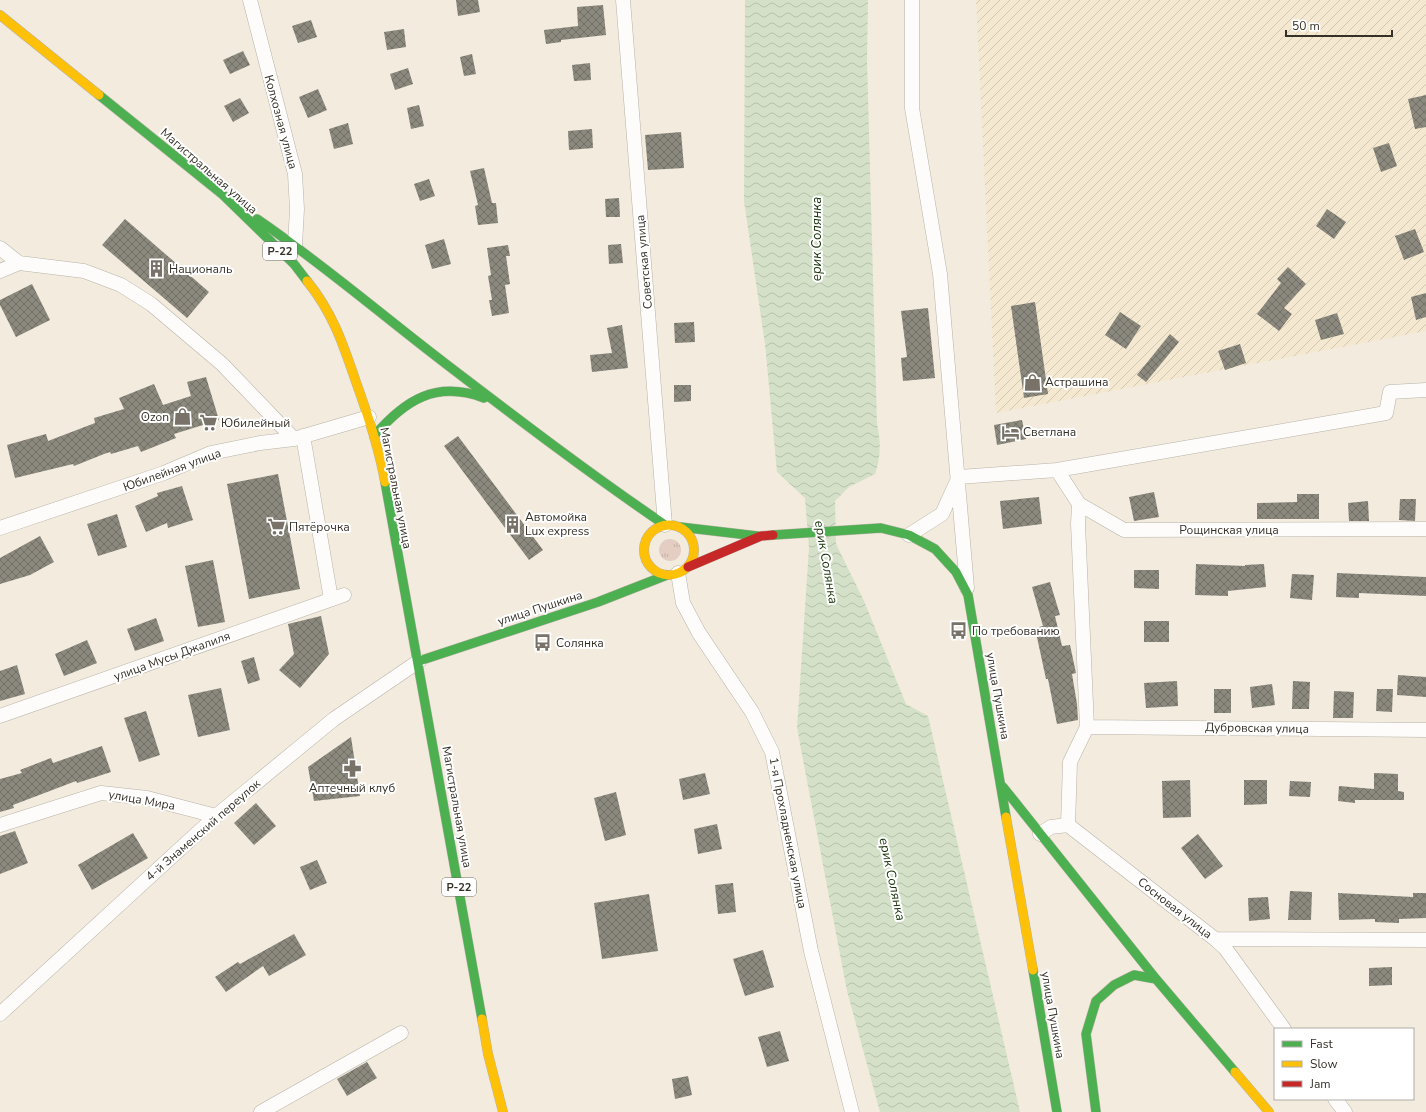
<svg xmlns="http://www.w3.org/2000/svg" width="1426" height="1112" font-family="'Nunito Sans',sans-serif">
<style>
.industrial{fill:url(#industrial-furrows)}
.grass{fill:url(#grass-tufts)}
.water{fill:url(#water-waves)}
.building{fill:url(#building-cross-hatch)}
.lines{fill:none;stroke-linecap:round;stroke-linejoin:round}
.street-casing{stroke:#b8b2a8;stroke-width:15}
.fast-casing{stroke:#b8b2a8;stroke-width:10}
.slow-casing{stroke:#b8b2a8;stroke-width:10}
.jam-casing{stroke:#b8b2a8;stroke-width:10}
.street{stroke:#fdfcfa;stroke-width:14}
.fast{stroke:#4caf50;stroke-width:9}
.slow{stroke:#ffc107;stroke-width:9}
.jam{stroke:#c62828;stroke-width:9}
.labels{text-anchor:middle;stroke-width:4;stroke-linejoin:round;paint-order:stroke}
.shield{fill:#fff;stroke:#726f68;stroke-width:1}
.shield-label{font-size:11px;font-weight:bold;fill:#363128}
.street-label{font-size:12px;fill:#363128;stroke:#fff}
.poi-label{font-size:12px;fill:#363128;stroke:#fff;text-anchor:start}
.water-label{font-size:13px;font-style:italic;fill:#163206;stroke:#fff}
</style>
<defs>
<pattern id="industrial-furrows" width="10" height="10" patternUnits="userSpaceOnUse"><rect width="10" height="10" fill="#f4e8d0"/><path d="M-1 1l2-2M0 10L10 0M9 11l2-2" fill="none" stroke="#d2c7b3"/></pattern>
<pattern id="grass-tufts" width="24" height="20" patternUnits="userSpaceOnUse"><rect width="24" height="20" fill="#e4cec4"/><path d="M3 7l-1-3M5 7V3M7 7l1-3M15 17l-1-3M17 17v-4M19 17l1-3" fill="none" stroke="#c4b1a8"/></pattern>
<pattern id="water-waves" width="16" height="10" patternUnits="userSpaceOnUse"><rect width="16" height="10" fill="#d4e1c8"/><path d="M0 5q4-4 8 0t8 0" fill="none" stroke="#b7c2ac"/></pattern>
<pattern id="building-cross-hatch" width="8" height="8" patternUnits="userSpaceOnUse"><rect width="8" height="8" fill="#8b887d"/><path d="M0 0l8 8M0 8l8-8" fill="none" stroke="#727066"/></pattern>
</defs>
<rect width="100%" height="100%" fill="#f2ebde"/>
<path class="industrial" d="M976 0H1426V331L996 413Z"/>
<path class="grass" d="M659 550a11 11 0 1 1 22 0a11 11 0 1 1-22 0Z"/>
<path class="water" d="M745 0H868L867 60 877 424C881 442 881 456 875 474L849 487 835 501 836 544 864 601 906 704 928 716 1020 1112H880L847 991 797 728 809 548 805 498 777 472 765 344 744 201Z"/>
<path class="building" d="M456 0H478L480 12 458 16Z
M603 5 606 35 561 40V42L546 44 544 30 578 26 577 7Z
M311 20 317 37 298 43 292 26Z
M404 29 406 47 387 50 384 32Z
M243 51 250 65 230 74 223 60Z
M472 54 476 74 464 76 460 57Z
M590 63 591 80 574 81 572 65Z
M408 68 413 84 395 90 390 74Z
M318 89 327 110 308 118 299 97Z
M1426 95V127L1415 129 1408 99Z
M240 98 249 113 233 122 224 106Z
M419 105 424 126 411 129 407 108Z
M348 123 353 144 334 149 329 129Z
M592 129 593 148 569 150 568 131Z
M681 132 684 168 648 170 645 135Z
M1389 143 1397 166 1381 172 1373 148Z
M484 168 492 203H496L498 223 478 225 475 206 478 205 470 171Z
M429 179 435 196 420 201 414 184Z
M619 198 620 217H606L605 199Z
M1327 209 1346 222 1334 239 1316 226Z
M125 219 209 292 187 318 102 245Z
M1415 229 1424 252 1404 260 1395 236Z
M444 239 451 264 432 269 425 245Z
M621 244 623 263 609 264 608 245Z
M508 245 510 256H506L510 284 505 285 509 313 492 316 489 300H492L488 276 491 275 487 248Z
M1288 267 1306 284 1284 308 1292 314 1279 331 1257 314 1281 283 1277 279Z
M32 284 50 320 16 337 0 305V300Z
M1426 293V317L1416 320 1411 297Z
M1035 302 1048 394 1024 398 1011 306Z
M928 308 935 378 903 381 901 358 907 357 901 311Z
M1120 312 1141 326 1126 349 1105 335Z
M1337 313 1344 334 1321 340 1315 320Z
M694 322 695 342 675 343 674 323Z
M622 325 628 368 592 372 590 355 612 353 607 328Z
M1170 334 1179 342 1146 382 1137 375Z
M1240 344 1246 363 1225 370 1218 351Z
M206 377 219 420 174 434 176 438 141 452 138 446 111 454 110 452 104 454 74 466 73 464 15 478 7 445 46 434 48 441 95 423 94 418 124 409 119 398 154 384 163 405 191 396 187 382Z
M674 385H691V401L674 402Z
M1022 420 1026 439 997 445 994 425Z
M458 436 543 550 529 560 444 446Z
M278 474 300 589 249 599 227 484Z
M182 486 193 520 168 528 167 523 146 532 135 506 158 496 157 493Z
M1154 492 1159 517 1134 521 1129 497Z
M1297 494H1319V519H1257V503L1297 502Z
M1039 497 1042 524 1003 529 1000 501Z
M1400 499H1416L1415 521 1399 520Z
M1368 501 1369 521H1349L1348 503Z
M117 514 127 547 98 556 87 524Z
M40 536 54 562 30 575 0 584V558Z
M213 560 225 622 198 627 185 566Z
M1196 564 1245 566V565L1264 564 1266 587 1228 591V596L1195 595Z
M1134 570H1159V589L1134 588Z
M1337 573 1426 577V596L1359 593V598L1336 597Z
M1292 574 1314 575 1312 600 1290 598Z
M1050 582 1060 615 1055 616 1062 646 1070 645 1076 673 1072 674 1077 704 1078 720 1057 724 1048 679H1046L1035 628 1043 626 1032 587Z
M321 616 329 654 300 688 279 670 294 654 288 624Z
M156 618 164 641 135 651 127 629Z
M1144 621H1169V642H1144Z
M87 640 97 663 64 676 55 654Z
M254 657 260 680 248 684 241 661Z
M17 665 25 694 0 701V671Z
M1398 675 1426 677V697L1397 695Z
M1177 681 1178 706 1146 708 1144 683Z
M1293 681 1310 682 1309 709H1292Z
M1272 684 1275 705 1252 708 1250 687Z
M221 688 230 730 198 737 188 695Z
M1214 689H1231V713H1214Z
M1377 689H1393L1392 712 1376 711Z
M1334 691 1354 692 1353 718H1333Z
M146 711 160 755 139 762 124 718Z
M351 737 360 796 314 801 308 767Z
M102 746 111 772 77 783 76 781 13 805 14 808 0 812V779L22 773 20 770 51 758 53 763Z
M705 773 710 794 683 800 679 779Z
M1374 773 1398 774V791L1404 792V800H1355V803L1338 801 1339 786 1374 789Z
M1190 780 1191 817 1163 818 1162 781Z
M1244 780H1267V804L1244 805Z
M1290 781 1311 782 1310 797 1289 796Z
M616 792 626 835 605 841 594 798Z
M256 803 276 826 254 845 234 823Z
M717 824 722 849 698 854 694 829Z
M15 831 28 863 0 874V836Z
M133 833 148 858 92 890 78 865Z
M1198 834 1223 866 1205 879 1181 848Z
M317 860 327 883 310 890 300 867Z
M733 883 736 912 718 914 715 885Z
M1290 891 1312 892 1311 920H1288Z
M1338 893 1413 897V893H1426V918L1399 919V923L1375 922V919L1339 920Z
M649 894 658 951 602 959 594 903Z
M1268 897 1270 919 1249 921 1248 898Z
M294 934 306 955 269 976 263 966 226 992 215 977 238 962 240 964Z
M763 950 774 987 745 996 733 959Z
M1392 967V985L1369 986V968Z
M780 1031 789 1061 767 1067 758 1037Z
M367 1062 377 1078 347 1096 337 1079Z
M688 1076 692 1095 675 1099 672 1079Z"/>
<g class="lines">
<defs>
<path id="street" d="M250 0 295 174 297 209 295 245
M623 0 665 525
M912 0V108L940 274 967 588
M0 248 19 263 84 271 121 285 151 304 222 364 294 439
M0 271 19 263
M303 436 331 599
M1057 470 1079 504 1124 530 1426 529
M959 477 1057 470 1386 413 1390 392 1426 390
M0 528 164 473 211 453 260 443 294 439 369 417
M909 535 942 514 958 479
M678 573 683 603 699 633 752 712 772 752 811 951 852 1112
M0 716 344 595
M1087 727 1426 730
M0 825 101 793 147 798 216 816
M1068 825 1070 762 1087 727 1078 524 1079 504
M1040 834 1051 827 1068 825 1215 939 1426 940
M1215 939 1225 948 1284 1029
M0 1014 216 816 334 719 419 661
M1335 1099 1345 1112
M261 1112 401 1033"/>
<path id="fast" d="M99 95 222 194 294 264 307 281
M257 219C323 264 383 316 446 364 518 419 590 474 665 525
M374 436C405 400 436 380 484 398
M385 482 482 1019
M680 527 757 536
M773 535 881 528 909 535 935 549 956 572 968 595 1006 817
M419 661 598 602 667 575
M1003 787 1156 979 1235 1072
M1033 970 1057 1112
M1096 1112 1086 1034 1096 1001 1114 985 1134 975 1156 979"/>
<path id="slow" d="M0 15 99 95
M307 281C333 313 343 344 356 382 368 415 379 448 385 482
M644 550a25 25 0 1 1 50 0a25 25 0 1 1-50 0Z
M1006 817 1033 970
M482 1019 488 1054 503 1112
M1235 1072 1269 1112"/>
<path id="jam" d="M688 567 761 536 773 535"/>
</defs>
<use href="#street" class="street-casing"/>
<use href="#fast" class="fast-casing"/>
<use href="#slow" class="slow-casing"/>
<use href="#jam" class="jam-casing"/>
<use href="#street" class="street"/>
<use href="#fast" class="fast"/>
<use href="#slow" class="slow"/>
<use href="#jam" class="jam"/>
</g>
<defs>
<symbol id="building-bare" viewBox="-9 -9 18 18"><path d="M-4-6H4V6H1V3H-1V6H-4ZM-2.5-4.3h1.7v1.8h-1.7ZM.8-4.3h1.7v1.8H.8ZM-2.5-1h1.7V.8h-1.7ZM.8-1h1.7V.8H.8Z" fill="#787268" stroke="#fff" stroke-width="2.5" paint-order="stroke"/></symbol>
<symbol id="shop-bare" viewBox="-9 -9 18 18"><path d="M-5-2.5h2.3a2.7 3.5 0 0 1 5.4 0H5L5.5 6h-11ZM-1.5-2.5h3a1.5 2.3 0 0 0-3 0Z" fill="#787268" stroke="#fff" stroke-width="2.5" paint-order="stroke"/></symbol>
<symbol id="supermarket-bare" viewBox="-9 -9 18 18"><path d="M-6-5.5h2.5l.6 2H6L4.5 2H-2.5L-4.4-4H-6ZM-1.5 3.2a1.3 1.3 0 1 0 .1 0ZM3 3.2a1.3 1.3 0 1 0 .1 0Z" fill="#787268" stroke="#fff" stroke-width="2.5" paint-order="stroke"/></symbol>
<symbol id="hotel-bare" viewBox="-9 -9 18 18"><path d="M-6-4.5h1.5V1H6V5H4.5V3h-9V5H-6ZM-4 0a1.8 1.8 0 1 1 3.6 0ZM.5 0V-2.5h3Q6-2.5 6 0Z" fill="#787268" stroke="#fff" stroke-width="2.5" paint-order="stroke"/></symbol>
<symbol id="bus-bare" viewBox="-9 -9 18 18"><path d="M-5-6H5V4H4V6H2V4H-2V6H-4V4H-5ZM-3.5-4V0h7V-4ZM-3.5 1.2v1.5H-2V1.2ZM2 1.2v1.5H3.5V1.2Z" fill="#787268" stroke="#fff" stroke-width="2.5" paint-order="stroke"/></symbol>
<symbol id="pharmacy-bare" viewBox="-9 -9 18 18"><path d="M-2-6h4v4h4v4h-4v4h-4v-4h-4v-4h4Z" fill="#787268" stroke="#fff" stroke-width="2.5" paint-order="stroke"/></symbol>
</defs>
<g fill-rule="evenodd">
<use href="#building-bare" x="144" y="256" width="25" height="25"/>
<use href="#shop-bare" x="1020" y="370" width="25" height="25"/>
<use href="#shop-bare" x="170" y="404" width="25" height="25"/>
<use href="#supermarket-bare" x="196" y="410" width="25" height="25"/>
<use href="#hotel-bare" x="998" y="420" width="25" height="25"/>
<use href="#building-bare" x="500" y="512" width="25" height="25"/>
<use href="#supermarket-bare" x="264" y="514" width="25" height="25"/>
<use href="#bus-bare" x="946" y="618" width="25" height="25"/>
<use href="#bus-bare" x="530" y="630" width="25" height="25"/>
<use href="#pharmacy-bare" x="340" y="756" width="25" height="25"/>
</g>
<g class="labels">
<g class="shield">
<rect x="263" y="242" width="34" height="18" rx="3"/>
<rect x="442" y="878" width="34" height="18" rx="3"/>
</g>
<g class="shield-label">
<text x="280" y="255">Р-22</text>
<text x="459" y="891">Р-22</text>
</g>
<g class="street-label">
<text transform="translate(281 122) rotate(75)" y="4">Колхозная улица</text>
<text transform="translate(209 171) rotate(41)" y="4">Магистральная улица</text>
<text transform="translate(644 262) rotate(-95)" y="4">Советская улица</text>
<text transform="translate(172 470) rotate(-20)" y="4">Юбилейная улица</text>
<text transform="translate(396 488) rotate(79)" y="4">Магистральная улица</text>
<text x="1229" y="534">Рощинская улица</text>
<text transform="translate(540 608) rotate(-18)" y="4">улица Пушкина</text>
<text transform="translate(172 656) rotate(-20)" y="4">улица Мусы Джалиля</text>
<text transform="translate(998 696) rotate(80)" y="4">улица Пушкина</text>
<text transform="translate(1257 728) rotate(1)" y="4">Дубровская улица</text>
<text transform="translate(142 800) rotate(10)" y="4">улица Мира</text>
<text transform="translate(457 807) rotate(80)" y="4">Магистральная улица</text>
<text transform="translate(203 830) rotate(-41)" y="4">4-й Знаменский переулок</text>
<text transform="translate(788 833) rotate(79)" y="4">1-я Прохладненская улица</text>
<text transform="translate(1175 908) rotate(38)" y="4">Сосновая улица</text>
<text transform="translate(1053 1015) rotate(80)" y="4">улица Пушкина</text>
</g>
<g class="poi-label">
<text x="169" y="273">Националь</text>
<text x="1045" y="386">Астрашина</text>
<text x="169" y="421" text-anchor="end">Ozon</text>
<text x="221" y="427">Юбилейный</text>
<text x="1023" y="436">Светлана</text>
<text x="525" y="521">Автомойка<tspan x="525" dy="14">Lux express</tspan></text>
<text x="289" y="531">Пятёрочка</text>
<text x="972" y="635">По требованию</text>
<text x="556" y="647">Солянка</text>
<text x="352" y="792" text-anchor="middle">Аптечный клуб</text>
</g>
<g class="water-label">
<text transform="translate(816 239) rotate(-90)" y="5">ерик Солянка</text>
<text transform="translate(827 562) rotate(80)" y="5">ерик Солянка</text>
<text transform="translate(893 879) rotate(78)" y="5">ерик Солянка</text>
</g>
</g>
<rect x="1274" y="1028" width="140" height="72" fill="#ffffff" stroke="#afada9"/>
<rect x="1282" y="1041" width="20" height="6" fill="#4caf50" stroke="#afada9"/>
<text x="1310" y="1048" font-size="12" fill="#363128">Fast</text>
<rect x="1282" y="1061" width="20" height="6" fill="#ffc107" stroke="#afada9"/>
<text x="1310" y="1068" font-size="12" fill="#363128">Slow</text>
<rect x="1282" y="1081" width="20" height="6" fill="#c62828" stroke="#afada9"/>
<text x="1310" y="1088" font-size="12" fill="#363128">Jam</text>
<path d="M1286 30v6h106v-6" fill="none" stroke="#363128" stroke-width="2"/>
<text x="1292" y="30" font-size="12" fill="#363128" stroke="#ffffff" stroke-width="3" paint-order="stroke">50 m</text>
</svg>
